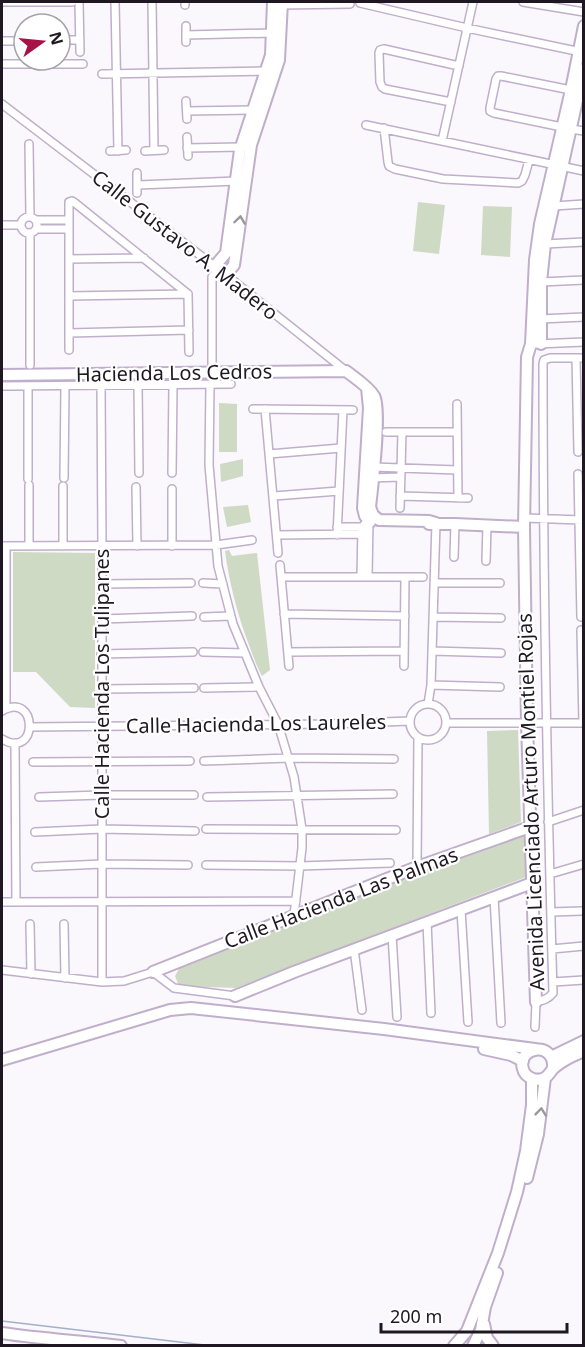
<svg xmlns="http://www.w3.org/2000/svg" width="585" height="1347" font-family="'Noto Sans',sans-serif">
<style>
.park{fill:#cfdac5}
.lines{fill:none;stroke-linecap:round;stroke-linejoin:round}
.stream{stroke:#a1b1cb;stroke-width:1.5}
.street-casing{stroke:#c0afcb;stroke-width:10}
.secondary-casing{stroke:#c0afcb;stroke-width:14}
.street{stroke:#fff;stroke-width:7}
.secondary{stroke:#fff;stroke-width:10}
.oneway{stroke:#9a979c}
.labels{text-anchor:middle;stroke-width:4.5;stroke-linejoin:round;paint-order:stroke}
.street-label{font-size:20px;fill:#1f1823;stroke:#fff}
</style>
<rect width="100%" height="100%" fill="#faf7fd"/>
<path class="park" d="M418 202 445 205 439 254 413 251Z
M483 206 512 207 510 257 481 255Z
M219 403 237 404V452H219Z
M243 459V476L221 482 220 464Z
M248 505 251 522 227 527 223 507Z
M229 550 232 556 257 553 270 670 262 676C255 663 251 650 246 637 236 609 229 581 225 551Z
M13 552 95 553V708L70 707 36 672H13Z
M518 730 521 822 489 834 487 731Z
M525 834 526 877 236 988 179 986 175 976 180 967 416 874Z"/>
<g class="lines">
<path class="stream" d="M2 1321 213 1346"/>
<defs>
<path id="street" d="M2 2H72
M79 2 80 52
M115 2 118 151
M152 2 154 150
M185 2V5
M523 2 584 12
M360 3 467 28 581 52
M278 5 350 4
M186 26V42
M186 35 272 33
M60 40H80
M2 41H24
M2 64H83
M102 74 265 71 269 72
M186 101 187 119
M451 102 385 89 382 87 380 82 379 53 380 50 384 49 459 66
M2 104 226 275 346 371
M187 111 253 110
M366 125 584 171
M562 127 494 113 490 111V108L496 79 498 76H501L571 90
M384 128 388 162 389 166 395 169 443 179 518 183 522 181 525 175 529 160
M571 129 584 131
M187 137 188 156
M442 141 473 2
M29 144 30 216
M187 148 241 147
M110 151 126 150
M145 151 164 150
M138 185 237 181
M137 193V173
M554 206 584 204
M21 225a8 8 0 1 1 16 0a8 8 0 1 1-16 0Z
M36 220H68
M2 225H21
M37 229H68
M30 233V365
M545 244 584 242
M69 259 144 258
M541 282 584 280
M188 294 189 352
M69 296 188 294
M540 319 584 317
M69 333 189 330
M537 344 584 342
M69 350V202L72 201 75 203 188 294
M576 358 578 452
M212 373V277L218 270
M101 385 102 546V982
M138 385 139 473
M210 385 209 465 218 566 233 624 259 687 278 724 294 777 302 829V848L294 915
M2 386 231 384
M28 386V479
M457 404 458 498
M253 409 353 410
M265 409 278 553
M386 432H457
M269 454 341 448
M373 467 457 470
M172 473 173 385
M578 474 581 617
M64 478 65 386
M370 478 400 477
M136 487 137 546
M274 496 339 491
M400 496 468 498
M400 508 402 432
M525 518 581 520
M337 527H362
M277 535 362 534
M337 535 343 410
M2 546 216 545 252 540
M29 546V485
M63 546V486
M172 546V489
M454 557 455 524
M486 561 487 525
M280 565 289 666
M281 577H423
M361 577 362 527 369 519
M368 577 369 520
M203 583 223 584
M434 583H500
M102 584 191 583
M284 614 405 616
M204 617 231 616
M433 617 501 618
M102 619 192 616
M581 630 583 723
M432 651 501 653
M203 652 245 653
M288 652 403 651
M101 654 193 652
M404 666 405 577
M431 685 500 687
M204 688 259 687
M102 689 194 688
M428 704 431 685 436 523
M410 722a18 18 0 1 1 36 0a18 18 0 1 1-36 0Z
M6 709V546
M2 711C38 690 39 761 2 739
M446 723H584
M30 727 328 724 410 721
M15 743 16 902
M204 761 289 758 394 759
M33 762 190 761
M39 797 102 795H194
M207 797 393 794
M548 822 584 810
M206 829 396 830
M35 832 102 829 195 831
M206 865 300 866 390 863
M36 867 102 864 188 865
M417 867 418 737
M550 874 584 864
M494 897 501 1023
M2 902 296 901
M461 910 468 1022
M551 912 582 911
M427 922 431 1013
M30 924 31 974
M64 924 65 978
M392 935 397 1017
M354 949 362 1010
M552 949 584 946
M2 970 102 982 124 981 153 972 174 988 235 996
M553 982 584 980
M535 1027 536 1002C544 1000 548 999 553 993 547 783 543 574 543 364L544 360 550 358H584"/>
<path id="secondary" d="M214 267 226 253 240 150 271 55 273 2
M226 275 234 265 251 145 279 60 282 2
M541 344V282L545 244 584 69
M2 375 346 371C355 378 368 386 374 396 382 408 372 489 370 507L373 515 379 520 429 521 436 523
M367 388 369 408 363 508 365 516 370 522
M429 524H455L524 527
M153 972 417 867 530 827
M235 996 294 972 532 883
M536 1002 527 723 524 527 527 357 531 344 535 260 540 224 571 90 584 26
M484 1049 511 1055 523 1061
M551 1057 584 1041
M2 1060 170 1010 191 1008 384 1029 535 1049
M553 1068C555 1040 516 1047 523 1069 524 1074 528 1077 533 1079 537 1080 542 1080 546 1077 550 1074 551 1070 555 1067 563 1060 574 1055 584 1051
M527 1178 538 1134 545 1078
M484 1324 487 1338 493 1346
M2 1333C41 1339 81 1341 121 1346
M454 1346 467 1331 498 1253 517 1192 526 1151 532 1105V1079
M473 1346 481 1330 485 1307 497 1273"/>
</defs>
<use href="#street" class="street-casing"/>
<use href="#secondary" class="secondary-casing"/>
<use href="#street" class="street"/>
<use href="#secondary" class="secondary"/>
</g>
<defs><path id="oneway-chevron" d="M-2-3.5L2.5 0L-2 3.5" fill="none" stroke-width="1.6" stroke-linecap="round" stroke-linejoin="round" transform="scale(1.5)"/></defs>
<g class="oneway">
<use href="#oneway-chevron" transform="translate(240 220) rotate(-82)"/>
<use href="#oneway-chevron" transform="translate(541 1112) rotate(-84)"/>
</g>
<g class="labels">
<g class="street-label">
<text transform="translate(185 245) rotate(38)" y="7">Calle Gustavo A. Madero</text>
<text transform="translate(174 373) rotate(-1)" y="7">Hacienda Los Cedros</text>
<text transform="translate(102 684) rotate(-90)" y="7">Calle Hacienda Los Tulipanes</text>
<text transform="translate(256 724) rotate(-1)" y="7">Calle Hacienda Los Laureles</text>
<text transform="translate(531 802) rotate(-92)" y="7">Avenida Licenciado Arturo Montiel Rojas</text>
<text transform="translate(341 898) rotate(-21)" y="7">Calle Hacienda Las Palmas</text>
</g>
</g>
<rect width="585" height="1347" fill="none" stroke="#1f1823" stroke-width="6"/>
<g transform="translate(42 42) rotate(75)"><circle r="28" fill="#ffffff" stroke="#a5a3a7" stroke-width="1.5"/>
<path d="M0-4.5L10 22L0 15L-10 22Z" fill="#a71146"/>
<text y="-9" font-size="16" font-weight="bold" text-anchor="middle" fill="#1f1823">N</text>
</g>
<path d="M381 1323v9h186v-9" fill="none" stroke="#1f1823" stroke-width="3"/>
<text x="390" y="1323" font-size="18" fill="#1f1823" stroke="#ffffff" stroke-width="4.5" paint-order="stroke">200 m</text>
</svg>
